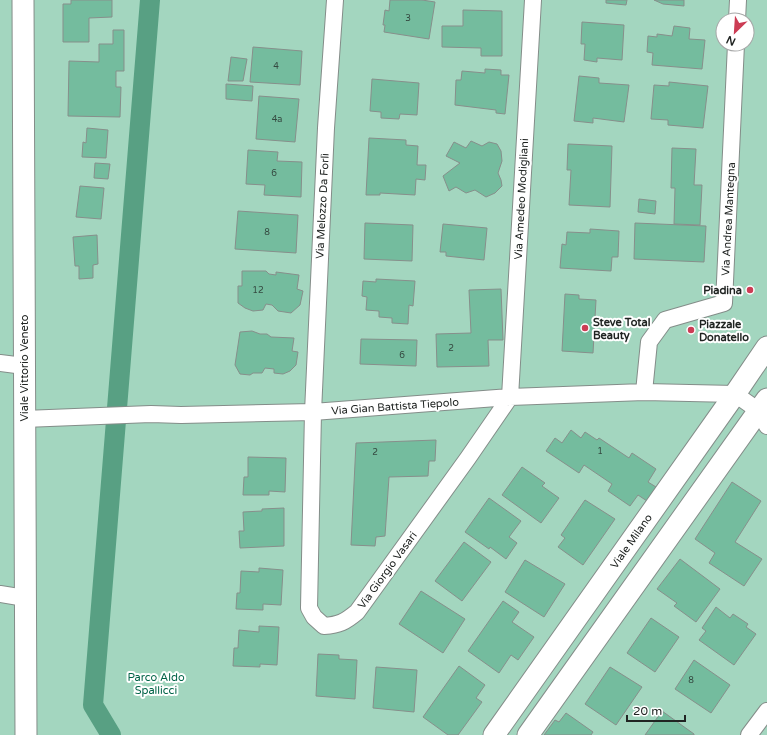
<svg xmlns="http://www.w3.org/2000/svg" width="767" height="735" font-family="'Varela Round',sans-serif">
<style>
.green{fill:#a3d6bf;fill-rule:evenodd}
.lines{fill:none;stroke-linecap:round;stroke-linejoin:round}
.canal{stroke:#58a083;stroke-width:20}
.building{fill:#74bc9e;stroke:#878f8b}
.minor-casing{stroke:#848d89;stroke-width:18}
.tertiary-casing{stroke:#848d89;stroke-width:23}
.minor{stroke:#fff;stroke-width:16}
.tertiary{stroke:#fff;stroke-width:21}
.poi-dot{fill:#cc3c54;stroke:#fff;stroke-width:1.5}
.labels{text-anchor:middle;stroke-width:4;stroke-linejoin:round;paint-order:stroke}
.number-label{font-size:9px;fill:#354a41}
.street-label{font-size:11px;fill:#202422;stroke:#fff}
.poi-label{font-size:11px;font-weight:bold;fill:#202422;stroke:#fff;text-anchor:start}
.park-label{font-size:11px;fill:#006347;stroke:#fff}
</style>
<rect width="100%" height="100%" fill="#dce5e0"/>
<path class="green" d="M0 0H767V735H0ZM723 20H747V44H723Z"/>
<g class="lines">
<path class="canal" d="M111 735 93 705 150 0"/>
</g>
<path class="building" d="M71 0H112V17L89 18V42H63V4H71Z
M390 0H422L435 2 429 39 384 32 385 25H383L385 10 389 11Z
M606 0H627L626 5 606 3Z
M654 0H684V6L663 4Z
M463 10 502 11V56H481V48L442 47V26H463Z
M582 22 624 25 622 60 597 58V62L584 60 585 44H581Z
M674 26 690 28 689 39 705 40 702 69 652 65 653 53 647 52 648 36 657 37V34L672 36Z
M113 30H124V71H116V87H121L120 117 68 116 69 61 99 62V44H113Z
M253 47 302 51 300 85 250 82Z
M231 57 247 59 243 81H228Z
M485 69 501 70V75H509L505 114 496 113V110L455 105 456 80H461L462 71 485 73Z
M579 76 599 78V83L629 85 624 122 593 118V123L574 121Z
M372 79 419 83 417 115 400 114 399 119 381 118V112L370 111Z
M669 82 708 86 703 128 668 125V120L651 119 654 85 669 86Z
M226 84 253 86 252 101 226 99Z
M259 96 299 99 295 142 256 139Z
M87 128 108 130 106 158 82 157 83 142 86 143Z
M369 138 406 140V145L418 146 417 165H426L425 180 416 179 415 195 380 193V195H366Z
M471 141 482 146 489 142 497 144 501 151 502 161 498 173 501 180 502 186 495 193 486 197 475 190 466 193 456 187 449 191 443 176 460 163 446 156 454 142 466 148Z
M568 144 612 146 610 207 569 205 571 170H567Z
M672 148 696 149 694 185H702L700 225 674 224 675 188H671Z
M248 150 278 152 277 161 302 162 301 197 264 195 265 185 246 184Z
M95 163 110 164 108 179 94 178Z
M80 186 104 188 101 219 76 217Z
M639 199 656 201 655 214 638 212Z
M238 211 298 215 296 253 235 249Z
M365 223 413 225 412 261 364 259Z
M635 223 706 226 704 262 634 259Z
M443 224 487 228 484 260 446 256V252H440Z
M590 229 619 231 618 257H612L611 271 560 268 562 244 566 245 567 232 590 233Z
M97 235 98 264 93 265V278L79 279V266H75L73 237Z
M242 271H266L269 274 276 275V272L299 275 297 289 303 291 300 305 291 313 278 311 272 305 266 304 263 310 253 311 245 308 238 303V286H242Z
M376 279 415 281 413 306 409 305 408 324 392 323V318L379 317V311L366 310 367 297 362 296 363 281 376 282Z
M501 289 503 340H488L489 366 437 367 436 334 471 333 469 290Z
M565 294 579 295V299L596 300 593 353 562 351Z
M252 331 260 334H267L271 337 294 338 292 351 298 352 296 365 290 371 283 374 274 373V369L265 368 262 373H253L250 375 240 374 235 365 240 332Z
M361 339 417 340 416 366 360 364Z
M571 430 581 438 585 432 597 440 599 438 629 458 632 453 656 469 648 482 656 487 647 501 638 495 630 506 608 491 612 484 584 465 579 473 546 451 555 438 562 443Z
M436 440 435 461H429L428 476 389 477 385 536 376 537 375 546 351 545 356 443Z
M248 457 286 458 285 492 269 491V495H243L244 477H248Z
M522 467 545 483 542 486 559 498 541 523 502 495Z
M732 482 761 501 735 542 762 559 744 586 709 563 715 553 695 539Z
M489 498 521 521 509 537 517 543 506 559 490 547 489 549 465 532Z
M585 500 615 519 583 565 558 547 565 538 561 535Z
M284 508V546L240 548 239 531H244L243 512 262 511V509Z
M464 542 491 562 462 601 435 581Z
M680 559 720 589 696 622 674 606 677 603 657 589Z
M525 560 565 584 544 617 505 592Z
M259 568 283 570 281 605 263 604V610L236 609 237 593H240L241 571 259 572Z
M421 591 465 619 443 653 399 624Z
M503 601 519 612 512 622 534 637 518 660 511 655 499 673 468 651Z
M716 607 730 618 733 614 748 624 746 627 756 634 734 665 699 640 706 631 702 628Z
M651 618 679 637 655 672 627 653Z
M259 626 279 627 277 665 260 664V667L233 666 234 648H238L239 630 259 632Z
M318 654 339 655V659L357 660 355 699 316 696Z
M694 660 730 685 711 713 675 689Z
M459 666 485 685 476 698 482 702 458 735H448L423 717Z
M376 667 417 670 414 712 373 708Z
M610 667 642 687 616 725 585 704Z
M662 711 694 734V735H645Z
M566 713 593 732 591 735H544L555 720 559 722Z"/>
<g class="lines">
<defs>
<path id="minor" d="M335 0 326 128 313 412 309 608 314 617 324 626C339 625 345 622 357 612L468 458 510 397 533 0
M737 20 738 0
M0 363 24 366
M644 392 649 342 665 320 724 303 736 44
M24 419 151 414 181 415 313 412 510 397 644 392 735 394 759 411 767 426
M0 594 25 598
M749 735 767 711"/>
<path id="tertiary" d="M23 0 26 735
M494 735 735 394 767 347
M528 735 767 399"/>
</defs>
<use href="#minor" class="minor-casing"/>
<use href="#tertiary" class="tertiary-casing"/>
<use href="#minor" class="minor"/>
<use href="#tertiary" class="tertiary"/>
</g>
<g class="poi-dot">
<circle cx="750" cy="290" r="4"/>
<circle cx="585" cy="328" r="4"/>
<circle cx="691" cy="330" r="4"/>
</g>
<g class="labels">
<g class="number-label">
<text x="408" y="21">3</text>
<text x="276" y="69">4</text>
<text x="277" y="122">4a</text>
<text x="274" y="176">6</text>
<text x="267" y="235">8</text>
<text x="258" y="293">12</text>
<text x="451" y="351">2</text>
<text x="402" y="358">6</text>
<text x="600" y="454">1</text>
<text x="375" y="455">2</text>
<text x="691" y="683">8</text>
</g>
<g class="street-label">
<text transform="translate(521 199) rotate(-87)" y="4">Via Amedeo Modigliani</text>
<text transform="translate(322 206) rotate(-87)" y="4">Via Melozzo Da Forlì</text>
<text transform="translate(728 219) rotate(-87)" y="4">Via Andrea Mantegna</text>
<text transform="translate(24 368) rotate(-90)" y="4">Viale Vittorio Veneto</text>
<text transform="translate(395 406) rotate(-4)" y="4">Via Gian Battista Tiepolo</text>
<text transform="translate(631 541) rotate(-55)" y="4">Viale Milano</text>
<text transform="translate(387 570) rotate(-54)" y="4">Via Giorgio Vasari</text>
</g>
<g class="poi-label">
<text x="742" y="294" text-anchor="end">Piadina</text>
<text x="593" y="326">Steve Total<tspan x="593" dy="13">Beauty</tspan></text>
<text x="699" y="328">Piazzale<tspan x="699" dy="13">Donatello</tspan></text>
</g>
<g class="park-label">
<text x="156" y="681">Parco Aldo<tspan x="156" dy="13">Spallicci</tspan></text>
</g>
</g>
<g transform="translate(735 32) rotate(205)"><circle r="19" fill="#ffffff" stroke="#a6a7a7"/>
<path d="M0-3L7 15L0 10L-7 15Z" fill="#cc3c54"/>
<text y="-6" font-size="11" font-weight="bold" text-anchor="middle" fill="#202422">N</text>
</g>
<path d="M627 715v6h58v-6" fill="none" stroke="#202422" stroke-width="2"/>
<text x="633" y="715" font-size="12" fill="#202422" stroke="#ffffff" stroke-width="3" paint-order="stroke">20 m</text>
</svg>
